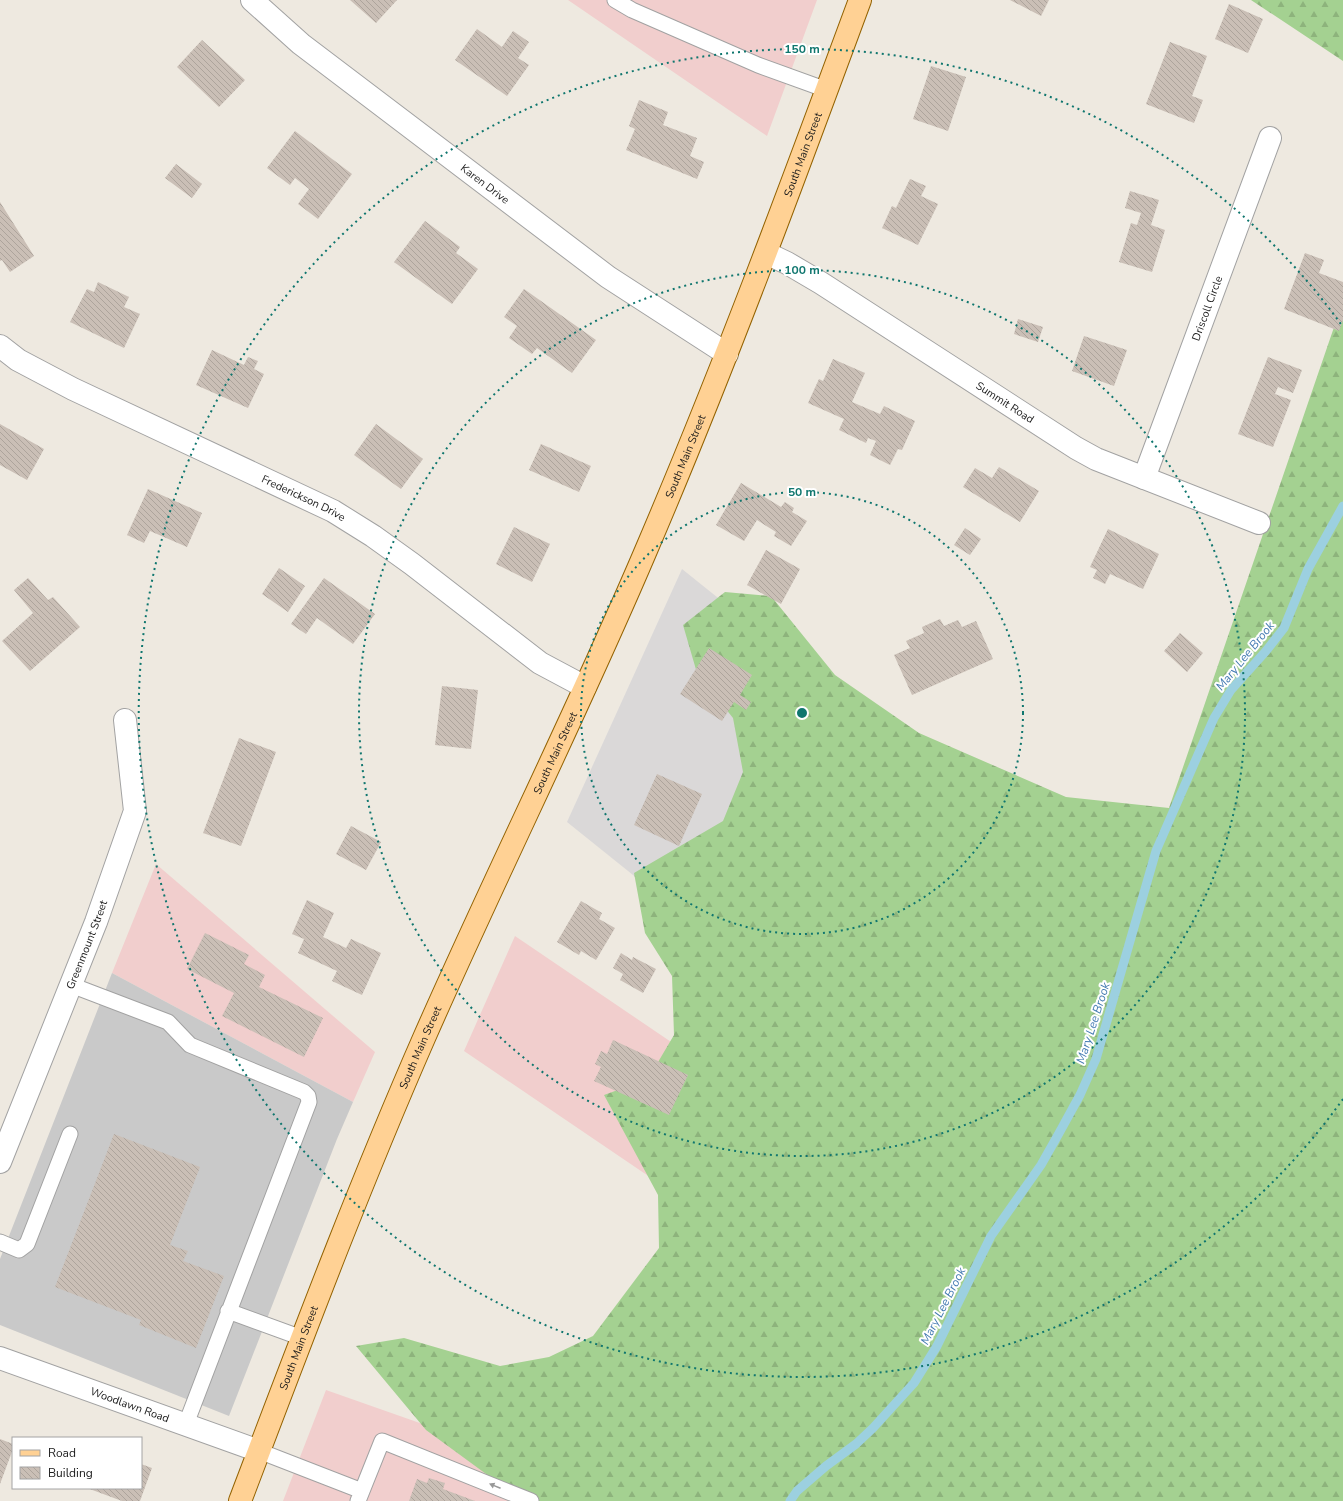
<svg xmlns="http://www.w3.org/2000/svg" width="1343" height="1501" font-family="'Nunito Sans',sans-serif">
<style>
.residential{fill:#dad8d8}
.commercial{fill:#f1cecd}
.religious{fill:#c9c9c9}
.forest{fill:url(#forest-firs)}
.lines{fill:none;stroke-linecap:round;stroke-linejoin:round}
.stream{stroke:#9cd0e0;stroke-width:9}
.building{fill:url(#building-back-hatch)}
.lane-casing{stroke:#a2a2a2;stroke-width:17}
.street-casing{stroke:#a2a2a2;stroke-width:24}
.primary-casing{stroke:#936200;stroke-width:24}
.lane{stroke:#fff;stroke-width:15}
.street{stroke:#fff;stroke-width:22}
.primary{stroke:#ffd194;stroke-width:22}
.oneway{fill:#989898}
.ring{fill:none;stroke:#0f766e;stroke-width:2;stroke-dasharray:2 4}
.labels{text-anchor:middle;stroke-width:4;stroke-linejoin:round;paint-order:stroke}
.street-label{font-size:11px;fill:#1b1b1b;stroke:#fff}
.water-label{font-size:12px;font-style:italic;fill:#4279b1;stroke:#fff}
.centre{fill:#0f766e;stroke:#fff;stroke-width:2}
.ring-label{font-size:12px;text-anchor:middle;font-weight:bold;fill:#0f766e;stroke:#fff;stroke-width:4;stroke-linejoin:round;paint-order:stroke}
</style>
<defs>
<pattern id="forest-firs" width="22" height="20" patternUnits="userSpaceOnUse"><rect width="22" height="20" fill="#a4d191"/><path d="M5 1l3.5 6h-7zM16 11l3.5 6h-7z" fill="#8db37c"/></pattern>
<pattern id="building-back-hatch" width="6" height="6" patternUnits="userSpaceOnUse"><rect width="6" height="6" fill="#cabfb6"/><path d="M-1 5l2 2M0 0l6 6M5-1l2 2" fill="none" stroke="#ada49c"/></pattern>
</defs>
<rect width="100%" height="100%" fill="#eee9e0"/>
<path class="residential" d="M682 569 808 670 1067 884 638 879 567 822Z"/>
<path class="commercial" d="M568 0H817L767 136Z
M156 864 375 1052 353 1102 112 973Z
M515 936 898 1196 834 1302 464 1051Z
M326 1390 641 1501H283Z"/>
<path class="religious" d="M112 973 353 1102 337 1139 229 1416 0 1325V1259Z"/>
<path class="forest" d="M1251 0H1343V61Z
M1343 301V1501H523L426 1430 356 1346 404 1338 500 1366 549 1357 593 1336 659 1248 658 1195 604 1095 648 1079 674 1035 672 976 645 933 634 873 723 821 743 772 733 718 697 673 683 625 725 592 771 596 835 675 919 733 1066 797 1169 808Z"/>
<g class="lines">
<path class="stream" d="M790 1501 797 1491 826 1466 856 1444 873 1428 914 1383 937 1346 991 1236 1041 1165 1058 1135 1080 1095 1096 1059 1156 851 1214 718 1231 690 1266 651 1284 628 1308 569 1343 506"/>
</g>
<path class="building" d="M350 0H397L376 23Z
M1010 0H1049L1041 16Z
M1229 4 1263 19 1248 53 1215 39Z
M477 29 502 47 513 31 529 42 518 58 529 65 507 96 455 60Z
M202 40 245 80 219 107 177 67Z
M1170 42 1207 56 1192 96 1203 100 1194 123 1146 104Z
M931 66 966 77 948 131 913 119Z
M639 100 668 112 663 125 697 138 690 156 704 162 697 179 626 150 635 129 629 126Z
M295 131 352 174 318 219 298 204 309 189 295 178 290 185 267 168Z
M176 164 202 184 192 198 165 178Z
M910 179 926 186 921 196 938 204 918 245 882 228 892 206 896 208Z
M1130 191 1159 200 1151 225 1165 230 1152 272 1119 262 1131 223 1137 225 1141 213 1125 208Z
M0 202 34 256 10 272 2 260 0 261Z
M425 221 460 247 456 253 478 269 452 304 394 262Z
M1305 253 1324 260 1319 273 1343 282V320L1339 331 1284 309Z
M98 282 129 297 124 307 140 314 124 348 70 322 87 289 94 292Z
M524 289 596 340 572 373 537 348 532 354 509 338 517 326 504 317Z
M1018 319 1043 327 1038 342 1014 334Z
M1084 336 1127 350 1114 386 1072 371Z
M212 350 244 365 248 357 258 361 254 369 264 374 248 408 196 385Z
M1268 357 1302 370 1293 393 1278 387 1275 394 1291 400 1273 447 1238 434Z
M833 359 865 373 852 402 880 414 884 406 915 421 902 450 898 449 890 465 870 455 876 441 868 438 866 443 839 430 844 419 808 403 819 379 823 381Z
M0 424 44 449 27 480 0 465Z
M376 424 423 459 401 489 354 455Z
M541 444 591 466 579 492 529 470Z
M999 467 1039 491 1020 522 963 487 975 468 992 478Z
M741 483 781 507 785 502 794 508 792 512 807 521 791 546 774 536 776 532 757 520 744 541 716 525Z
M148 489 202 513 187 547 150 531 144 543 127 535Z
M514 527 550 544 532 582 496 564Z
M965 528 981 539 970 555 954 545Z
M1108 529 1159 554 1143 589 1110 574 1105 584 1093 578 1097 570 1090 567Z
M766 550 800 569 781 604 747 585Z
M279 568 305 586 288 612 262 594Z
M28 578 48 600 53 597 80 627 30 671 2 641 33 613 14 590Z
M324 578 375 614 353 644 317 618 306 634 291 624Z
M940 619 944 626 958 620 962 627 976 621 993 659 912 695 894 655 910 648 906 641 924 633 922 627Z
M1180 633 1203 653 1187 672 1164 651Z
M709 648 752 675 740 695 751 702 746 710 734 702 722 721 680 694Z
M442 686 478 690 471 749 435 745Z
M239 738 276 752 241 846 203 833Z
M657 774 702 794 679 846 634 825Z
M351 826 381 842 366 870 336 854Z
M307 900 334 913 323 937 346 948 351 939 381 953 362 995 332 981 337 971 298 953 304 939 292 934Z
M581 901 602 913 599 919 615 928 596 960 581 951 579 955 557 942Z
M205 933 249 955 244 964 265 975 259 987 323 1018 304 1057 222 1016 234 993 187 969Z
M621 953 632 960 633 957 656 969 643 993 620 980 623 974 613 968Z
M613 1040 688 1075 669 1115 594 1081 601 1067 595 1064 601 1051 607 1054Z
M114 1134 200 1167 170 1245 188 1251 183 1261 224 1276 196 1348 139 1325 141 1320 55 1287Z
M0 1439 13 1444V1449L0 1484Z
M141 1464 152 1468 140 1501H122L87 1488H141Z
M429 1478 445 1483 443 1489 475 1501H409L417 1479 427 1483Z"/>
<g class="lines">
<defs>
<path id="lane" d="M615 0 632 10 758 65 827 90
M71 985 168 1022 190 1045 304 1092 308 1096 309 1102 186 1424
M0 1242 19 1250 27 1244 70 1134
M228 1311 302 1338
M259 1451 362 1491
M358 1501 382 1441 531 1501"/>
<g id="street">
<path id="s1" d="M252 0 301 44 608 277 727 354"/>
<path id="s2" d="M766 253 787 263 821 283 1076 448 1096 459 1259 523"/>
<path id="s3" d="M0 346 18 360 73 389 333 511 373 536 412 564 540 663 585 687"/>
<path id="s4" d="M1144 478 1270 138"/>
<path id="s5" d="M0 1162 96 922 135 811 125 720"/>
<path id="s6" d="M0 1358 259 1451"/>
</g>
<g id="primary">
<path id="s7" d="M240 1501C299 1346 357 1191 424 1038 496 874 577 713 647 548 724 368 792 184 860 0"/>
</g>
</defs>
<use href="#lane" class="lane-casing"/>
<use href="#street" class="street-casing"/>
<use href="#primary" class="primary-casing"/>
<use href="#lane" class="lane"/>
<use href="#street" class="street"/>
<use href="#primary" class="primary"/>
</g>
<defs><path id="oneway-solid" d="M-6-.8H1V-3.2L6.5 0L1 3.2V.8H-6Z"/></defs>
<use class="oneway" href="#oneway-solid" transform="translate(495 1486) rotate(-158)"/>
<g class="ring">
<circle cx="802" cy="713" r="221"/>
<circle cx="802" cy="713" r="443"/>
<path d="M1343 1099A664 664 0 1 1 1343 327"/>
</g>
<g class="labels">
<g class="street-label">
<text dy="4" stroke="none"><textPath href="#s7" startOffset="1460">South Main Street</textPath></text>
<text dy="4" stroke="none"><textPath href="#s1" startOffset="297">Karen Drive</textPath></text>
<text dy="4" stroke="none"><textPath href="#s4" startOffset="181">Driscoll Circle</textPath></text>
<text dy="4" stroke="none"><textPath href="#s2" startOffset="282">Summit Road</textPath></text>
<text dy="4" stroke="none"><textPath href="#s7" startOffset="1136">South Main Street</textPath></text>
<text dy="4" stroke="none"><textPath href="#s3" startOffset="340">Frederickson Drive</textPath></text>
<text dy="4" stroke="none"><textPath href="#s7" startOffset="812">South Main Street</textPath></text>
<text dy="4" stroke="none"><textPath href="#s5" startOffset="234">Greenmount Street</textPath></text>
<text dy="4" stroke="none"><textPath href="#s7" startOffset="488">South Main Street</textPath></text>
<text dy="4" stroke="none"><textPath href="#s7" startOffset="164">South Main Street</textPath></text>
<text dy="4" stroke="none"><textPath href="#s6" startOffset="138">Woodlawn Road</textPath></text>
</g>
<g class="water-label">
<text transform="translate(1245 656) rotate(-51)" y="4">Mary Lee Brook</text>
<text transform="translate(1093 1023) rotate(-72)" y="4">Mary Lee Brook</text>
<text transform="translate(943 1306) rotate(-63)" y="4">Mary Lee Brook</text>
</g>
</g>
<circle cx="802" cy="713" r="6" class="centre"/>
<g class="ring-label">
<text x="802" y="53">150 m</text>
<text x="802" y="274">100 m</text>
<text x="802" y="496">50 m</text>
</g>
<rect x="12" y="1437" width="130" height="52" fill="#ffffff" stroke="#a4a4a4"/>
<rect x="20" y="1450" width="20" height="6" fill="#ffd194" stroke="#a4a4a4"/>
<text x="48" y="1457" font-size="12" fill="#1b1b1b">Road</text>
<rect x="20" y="1467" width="20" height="12" fill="url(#building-back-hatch)" stroke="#a4a4a4"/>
<text x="48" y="1477" font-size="12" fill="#1b1b1b">Building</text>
</svg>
